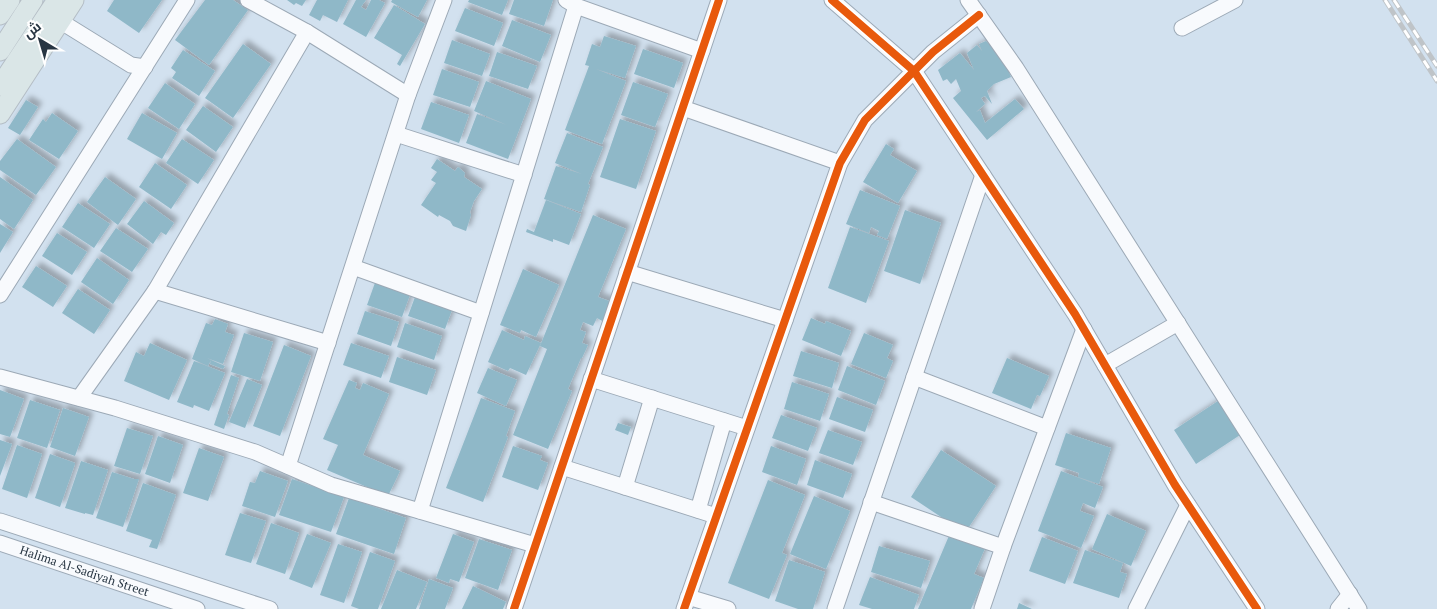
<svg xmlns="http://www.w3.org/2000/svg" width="1437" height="609" font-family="'PT Serif',Cairo,serif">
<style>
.building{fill:#8fb8c8;filter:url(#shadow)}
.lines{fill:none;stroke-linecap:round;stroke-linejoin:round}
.minor-casing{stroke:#9ca9b6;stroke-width:17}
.major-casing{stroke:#b4bdc5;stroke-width:21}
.minor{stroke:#f8fafd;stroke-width:15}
.major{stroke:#dae6e7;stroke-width:19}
.rail-casing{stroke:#bfc4c8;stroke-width:5}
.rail{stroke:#fff;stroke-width:3;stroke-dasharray:9;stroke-linecap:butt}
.cycleway-casing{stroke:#fff;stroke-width:11}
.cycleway{stroke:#e8590c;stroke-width:8}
.labels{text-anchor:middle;stroke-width:4.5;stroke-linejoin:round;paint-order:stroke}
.street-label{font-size:12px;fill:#283643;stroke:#fff}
</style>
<defs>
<filter id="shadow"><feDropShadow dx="4.5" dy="-4.5" stdDeviation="2.5" flood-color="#0004"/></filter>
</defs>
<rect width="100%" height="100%" fill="#d2e1ef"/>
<path class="building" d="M114 0H162L139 33 107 11Z
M205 0H233L248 10 209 65 175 40Z
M287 0H306L302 6 296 3 294 5Z
M317 0H348L337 22 323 15 320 21 309 15Z
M356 0H366L361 7 366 10 371 0H379L385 3 366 37 343 24Z
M392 0H427L418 17 391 2Z
M469 0H508L502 15 468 2Z
M514 0H553L544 26 509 14Z
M394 5 425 24 400 66 397 64 402 55 374 38Z
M465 8 503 23 494 46 455 31Z
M512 20 551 35 540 62 502 46Z
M604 36 636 46 625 78 596 69 626 81 602 144 565 130 589 66 585 65 592 44 600 47Z
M452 40 490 54 482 76 444 63Z
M986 41 994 49 998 47 1011 77 994 84 987 91 992 104 985 96 981 98 985 104 976 112 980 110 985 123 1015 99 1024 109 987 140 953 98 961 91 956 79 951 84 947 79 943 81 938 70 960 53 974 70 967 53 977 45 982 51 979 44Z
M243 44 271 64 233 118 205 98Z
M643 49 683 63 674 88 634 74Z
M183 50 215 71 199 96 172 78 176 72 171 68Z
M497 52 537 66 528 89 489 76Z
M442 69 479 82 470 107 433 95Z
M486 81 531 99 508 159 466 143 477 114 507 125 474 111Z
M633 82 668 94 655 127 621 115Z
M165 83 195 104 179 129 148 108Z
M26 100 38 107 20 135 8 128Z
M431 102 469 115 459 143 421 129Z
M203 106 233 127 216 152 186 130Z
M52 113 78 131 59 159 29 140 43 119 46 122Z
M142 113 177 133 162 159 127 139Z
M620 119 656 131 636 189 600 177Z
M567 133 603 147 588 184 590 185 581 212 544 199 556 166 582 174 555 163Z
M17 139 56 167 36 195 0 170V161Z
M182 139 214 160 198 184 166 163Z
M886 144 894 149 890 155 917 171 898 203 863 182Z
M437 159 455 171 458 167 465 173 464 177 482 189 474 201 470 212 471 215 466 231 453 226 450 221 439 215 438 217 421 205 436 183 431 180 437 172 431 168Z
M155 163 187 185 171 209 139 187Z
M0 177 33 200 14 229 0 219Z
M105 177 136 199 118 225 87 202Z
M860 190 900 206 887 239 877 235 879 231 871 227 869 233 846 224Z
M546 200 581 214 569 245 553 239V242L526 232 527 229 534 232Z
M144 201 174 223 166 235 161 232 153 244 127 224Z
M78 203 110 224 94 248 62 227Z
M905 210 941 223 920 284 884 271Z
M593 215 626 229 598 297 612 302 604 322 597 318 593 326 583 322 580 330 586 332 582 343 588 345 582 358H581L568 389 572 391 548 449 513 435 547 349 540 346Z
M0 224 13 232 0 253Z
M850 227 889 241 866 303 828 288Z
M116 228 148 249 132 272 100 251Z
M57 233 87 252 72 275 42 256Z
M97 258 129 280 113 304 81 282Z
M36 266 67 286 53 307 22 287Z
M523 269 559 285 536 337 521 330 520 333 500 325Z
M376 280 411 292 402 317 367 305Z
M78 289 110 310 94 334 62 313Z
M415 297 452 310 445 329 408 316Z
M365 311 399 322 391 346 357 334Z
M811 318 825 324 826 321 851 331 841 356 802 340Z
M215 319 228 324 225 332 234 335 223 364 207 358 211 360 208 366 192 359 206 323 212 325Z
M405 323 442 336 434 360 397 347Z
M502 330 524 340 525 336 541 343 526 375 510 368 508 371 488 362Z
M244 333 273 342 260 381 231 372Z
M864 333 893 345 887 358 893 361 886 378 851 364Z
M150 343 187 360 169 400 124 381 136 352 144 356Z
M351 343 389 356 381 378 343 365Z
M284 345 311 356 280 436 253 426Z
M801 351 839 363 832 388 793 376Z
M397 357 436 370 427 395 389 382Z
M1007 358 1049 376 1040 396 1037 395 1031 409 992 393Z
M211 360 225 366 223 369 210 364Z
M194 361 225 373 209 411 194 405 193 408 177 402Z
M847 366 885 381 876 405 838 390Z
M488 368 517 380 506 406 477 393Z
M231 375 239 378 227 414 229 415 224 429 214 425Z
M247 379 262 385 245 428 229 422Z
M349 380 357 383 355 388 360 390 363 383 389 394 363 455 400 471 388 496 327 470 338 445 323 439Z
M792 382 829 394 820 421 784 409Z
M0 390 24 399 10 437 0 434Z
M837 397 873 410 865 432 829 419Z
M481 398 515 411 506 436 508 437 483 502 446 488Z
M30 400 60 410 47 448 17 438Z
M1218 401 1240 435 1196 464 1174 430Z
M63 408 89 417 75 456 50 447Z
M781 415 817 428 808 451 772 438Z
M618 423 631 427 628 435 615 430Z
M127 428 153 436 140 474 114 466Z
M828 430 862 442 853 465 819 453Z
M1066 433 1111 448 1099 484 1078 477 1079 473 1055 465Z
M158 436 183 445 170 483 145 474Z
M0 440 12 444 0 476Z
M17 445 42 454 27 498 2 489Z
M513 446 542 456 540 460 548 463 538 490 502 477Z
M771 446 806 459 797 485 762 472Z
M199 448 224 457 208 501 183 493Z
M941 450 996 486 965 533 911 497Z
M50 454 75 463V464L60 507 35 498Z
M815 460 852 474 843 498 807 485Z
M81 461 108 470 93 515 85 513V514L65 508Z
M260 471 288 481 275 517 242 506 250 482 255 483Z
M1061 471 1103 487 1095 508 1083 503 1080 511 1094 516 1081 548 1038 531Z
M112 472 134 479H139L123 527 96 518Z
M292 479 344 497 331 532 279 515Z
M768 480 805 495 782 553 787 555 769 599 728 583Z
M143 483 176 495 157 549 149 547 152 540 126 531Z
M814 496 850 511 826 569 790 554Z
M349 498 406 518 394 554 336 534Z
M240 513 266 521 251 563 225 555Z
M1107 514 1146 531 1131 566 1092 549Z
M271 523 299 533 285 574 256 564Z
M951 531 986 546 974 574 984 578 971 609H918Z
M307 534 331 543 312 588 289 579Z
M453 534 474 542 459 582 450 579 449 583 436 578Z
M1042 537 1078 551 1065 584 1029 571Z
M479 539 512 550 498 590 465 578Z
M338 544 362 552 344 603 320 595Z
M879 546 930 561 921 588 871 572Z
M1085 550 1123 563 1120 572 1127 574 1119 598 1073 583Z
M370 552 395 561 378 609H359L351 606Z
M789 560 825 572 813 609H798L775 601Z
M397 570 427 582 416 609H381Z
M870 577 919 595 914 609H872L859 605Z
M429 579 453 588 445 609H419Z
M473 586 506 602 503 609H462Z
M1019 603 1032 609H1017Z"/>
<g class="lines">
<defs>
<g id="minor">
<path d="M248 0 307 32 408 95"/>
<path d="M566 0 576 6 702 51"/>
<path d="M832 0 914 71 1075 314 1175 485 1257 609"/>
<path d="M968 0 1016 68 1359 609"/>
<path d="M60 21 131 65 145 67"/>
<path d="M1182 28 1235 0"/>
<path d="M683 108 840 163"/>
<path d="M396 134 524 175"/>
<path d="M353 267 481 313"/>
<path d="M627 272 785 320"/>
<path d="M155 291 328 343"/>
<path d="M0 295 187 0"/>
<path d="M1105 365 1178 323"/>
<path d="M0 377 115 408 255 452 331 485 535 545"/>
<path d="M914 377 1047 428"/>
<path d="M591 379 747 428"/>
<path d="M79 398 155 291 307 32"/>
<path d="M288 466 408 95 444 0"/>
<path d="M562 467 716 516"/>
<path d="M625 487 652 398"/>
<path d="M871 502 1003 547"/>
<path d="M698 510 724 421"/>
<path d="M420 511 576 6"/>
<path d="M0 521 270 609"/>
<path id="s1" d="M0 543 197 609"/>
<path d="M688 597 728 609"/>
<path d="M514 609 719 0"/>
<path d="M684 609 840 163 865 120 933 52 979 15"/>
<path d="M835 609 983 175"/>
<path d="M982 609 1003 547 1084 329"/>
<path d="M1136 609 1188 505"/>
<path d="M1338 609 1350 594"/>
</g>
<path id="major" d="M0 15 10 0
M0 51 33 0
M0 86 57 0
M0 114 74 0"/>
</defs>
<use href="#minor" class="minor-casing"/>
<use href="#major" class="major-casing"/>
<use href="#minor" class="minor"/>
<use href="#major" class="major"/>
<defs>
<path id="rail" d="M1385 0 1437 81
M1394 0 1437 66"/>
</defs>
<use href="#rail" class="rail-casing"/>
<use href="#rail" class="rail"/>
<defs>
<path id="cycleway" d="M832 0 914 71 1075 314 1175 485 1257 609
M514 609 719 0
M684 609 840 163 865 120 933 52 979 15"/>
</defs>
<use href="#cycleway" class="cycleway-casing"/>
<use href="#cycleway" class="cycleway"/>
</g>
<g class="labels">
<g class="street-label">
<text dy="4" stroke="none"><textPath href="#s1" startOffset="89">Halima Al-Sadiyah Street</textPath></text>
</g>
</g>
<g transform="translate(40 40) rotate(322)" stroke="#ffffff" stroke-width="4" paint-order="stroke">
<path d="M0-4L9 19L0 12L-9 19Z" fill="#283643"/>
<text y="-8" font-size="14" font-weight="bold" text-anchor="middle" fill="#283643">ش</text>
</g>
</svg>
